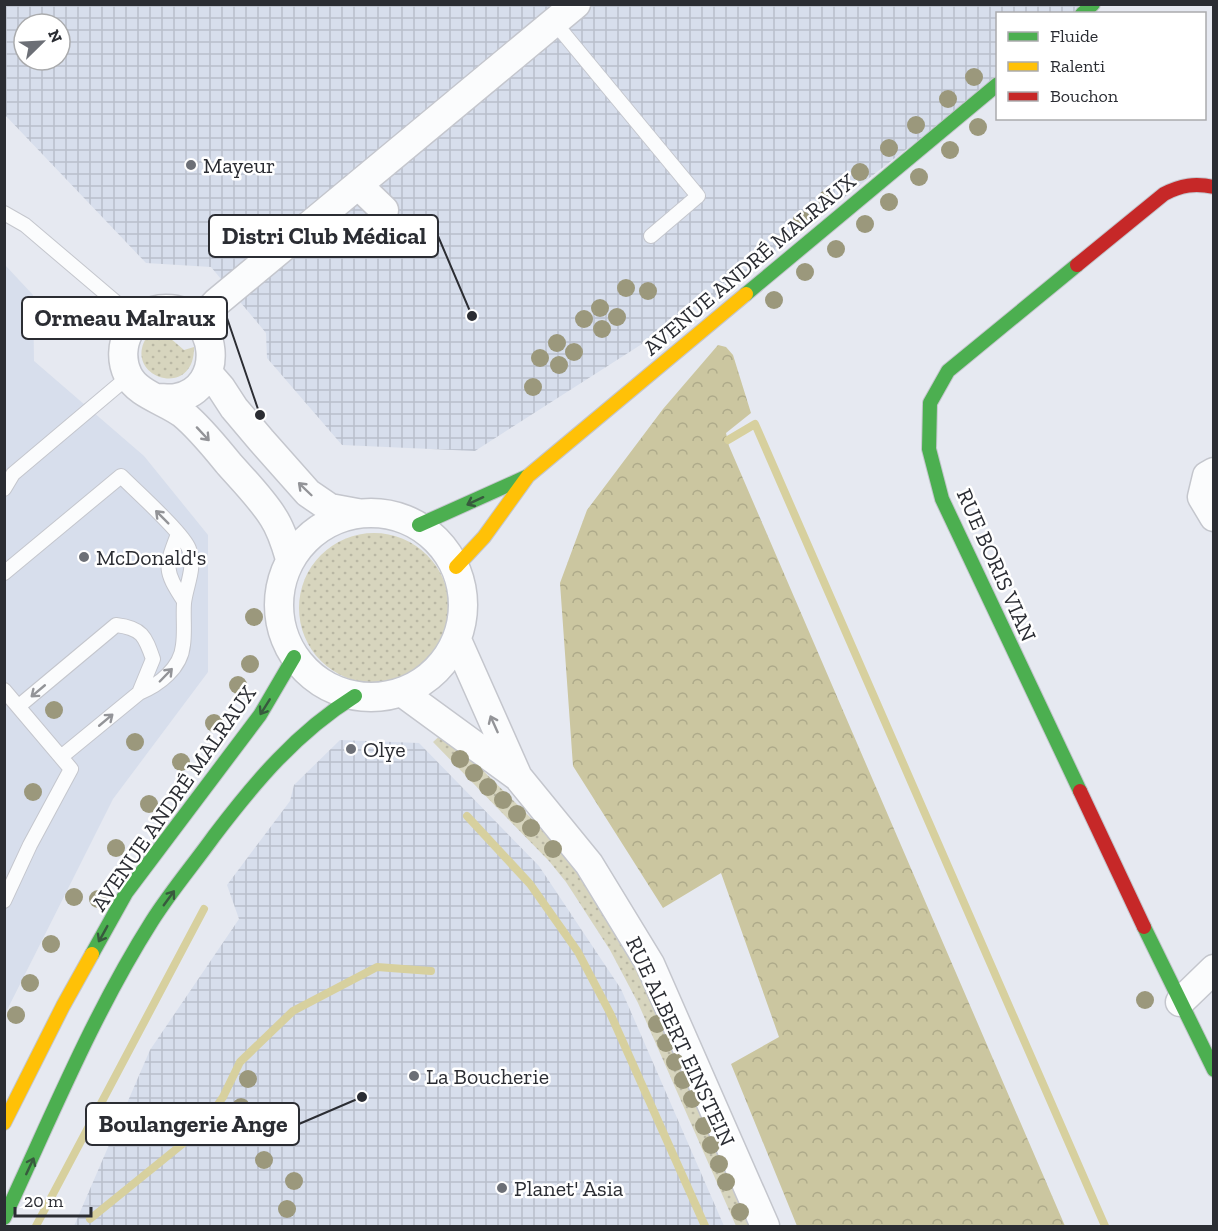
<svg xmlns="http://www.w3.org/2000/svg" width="1218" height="1231" font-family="'Zilla Slab',serif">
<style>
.built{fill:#d7deec}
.industrial{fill:url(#industrial-grid);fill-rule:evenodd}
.green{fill:url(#green-dots)}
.forest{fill:url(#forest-crowns)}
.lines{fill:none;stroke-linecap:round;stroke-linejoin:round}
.stream{stroke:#d7d09e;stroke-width:8}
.lane-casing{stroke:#c4c6cd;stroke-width:16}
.street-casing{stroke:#c4c6cd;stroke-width:31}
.fast-casing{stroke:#c4c6cd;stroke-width:16}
.slow-casing{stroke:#c4c6cd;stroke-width:16}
.jam-casing{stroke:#c4c6cd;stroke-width:16}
.lane{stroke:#fbfcfd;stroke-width:14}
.street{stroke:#fbfcfd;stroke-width:28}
.fast{stroke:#4caf50;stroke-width:14}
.slow{stroke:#ffc107;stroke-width:14}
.jam{stroke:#c62828;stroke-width:14}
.tree{fill:#9b987c}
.oneway{stroke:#939498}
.oneway2{stroke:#375a3d}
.poi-dot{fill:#6c6f76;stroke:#fff;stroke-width:2}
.labels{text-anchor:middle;stroke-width:5;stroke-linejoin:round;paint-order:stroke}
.poi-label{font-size:22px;fill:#2b2d33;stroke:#fff;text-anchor:start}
.street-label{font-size:22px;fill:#2b2d33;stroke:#fff}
.leader{fill:none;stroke:#2b2d33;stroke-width:2}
.callout-dot{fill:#2b2d33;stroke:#fff;stroke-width:2}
.callout{fill:#fff;stroke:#2b2d33;stroke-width:2}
.callout-label{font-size:24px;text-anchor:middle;font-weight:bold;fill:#2b2d33}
</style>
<defs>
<pattern id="industrial-grid" width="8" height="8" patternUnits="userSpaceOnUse" patternTransform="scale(1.5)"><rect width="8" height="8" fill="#d7deec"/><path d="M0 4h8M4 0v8" fill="none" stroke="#b9bfcb"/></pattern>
<pattern id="green-dots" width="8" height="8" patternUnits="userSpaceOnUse" patternTransform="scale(1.5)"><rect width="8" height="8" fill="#d7d5be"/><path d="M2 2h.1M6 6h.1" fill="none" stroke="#b9b7a4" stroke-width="1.8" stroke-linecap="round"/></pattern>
<pattern id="forest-crowns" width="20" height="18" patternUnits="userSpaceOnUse" patternTransform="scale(1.5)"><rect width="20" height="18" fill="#cbc6a0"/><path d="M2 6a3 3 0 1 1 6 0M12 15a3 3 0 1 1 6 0" fill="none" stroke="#aeaa8a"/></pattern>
</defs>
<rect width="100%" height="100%" fill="#e6e9f1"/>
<path class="built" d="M5 265 33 295 34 361 144 456 208 535V672L113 799 5 1014Z"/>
<path class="industrial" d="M5 5H1095L1083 13 998 14 997 79 717 296 475 451 342 445 267 358 266 333 211 267 146 263 5 115ZM24 24H60V60H24Z
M340 740 419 743 539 866 621 989 724 1226H74L150 1050 239 919 227 885 290 801 294 785Z"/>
<path class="green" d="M169 326 170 338 184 350 194 347C195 400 125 378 145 340 150 331 158 327 169 326Z
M299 608a75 75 0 1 1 150 0a75 75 0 1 1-150 0Z
M444 732 532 819 563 852 584 879 632 956 753 1226H736L638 1003 610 950 566 882 549 861 433 742Z"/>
<path class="forest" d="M718 345 726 347 733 355 751 413 726 433 729 446 1065 1226H797L731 1064 779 1037 721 873 663 908 573 766 560 583 587 510 663 409Z"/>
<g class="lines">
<path class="stream" d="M728 440 755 424 1105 1226
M467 816 530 884 578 952 610 1013 705 1226
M90 1219 201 1129 223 1097 240 1062 293 1011 377 967 431 971
M36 1226 204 909"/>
<defs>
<path id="lane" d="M555 23 698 196 651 236
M4 213 25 225 125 310 132 325
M4 489 13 474 128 377
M178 534C165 568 164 570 184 601
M4 573 121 476C135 490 184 534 189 549 196 568 186 585 184 603 183 617 185 631 183 645 181 668 159 685 139 693
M4 690 71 769 30 845 4 901
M19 706 116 625C142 628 145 636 153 659L139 693 61 757"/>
<path id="street" d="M358 185 384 210
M198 322 217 302 576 4
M208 373 221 388 234 408 261 440 308 493 330 508 357 513
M158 398C163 398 170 399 176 398 227 389 220 309 166 309 132 309 114 347 128 375 137 394 166 401 183 414 200 428 215 447 229 464 244 481 261 498 273 517 281 529 286 545 290 559
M1214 472 1207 476 1202 497 1214 517
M279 605a92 92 0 1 1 184 0a92 92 0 1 1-184 0Z
M457 640 517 775
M403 693 518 777 589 864 650 964 765 1226
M1180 1002 1214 969"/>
<path id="fast" d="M1082 14 1093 4
M1077 265 948 371 930 403 929 449 942 499 1080 791
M746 294 998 84
M419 525 526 477
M1144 927 1214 1070
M92 954 126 893 260 715 294 657
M4 1218C51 1118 93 1014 152 921 171 891 194 864 214 836 255 782 297 732 355 696"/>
<path id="slow" d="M456 567 484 537 528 476 746 294
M4 1123 63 1006 92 954"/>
<path id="jam" d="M1077 265 1164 194C1181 185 1195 183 1214 187
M1080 791 1144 927"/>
</defs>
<use href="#lane" class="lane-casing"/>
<use href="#street" class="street-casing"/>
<use href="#fast" class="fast-casing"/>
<use href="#slow" class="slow-casing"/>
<use href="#jam" class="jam-casing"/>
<use href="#lane" class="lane"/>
<use href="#street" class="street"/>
<use href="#fast" class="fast"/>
<use href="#slow" class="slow"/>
<use href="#jam" class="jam"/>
</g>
<g class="tree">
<circle cx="974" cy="77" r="9"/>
<circle cx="948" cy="99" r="9"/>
<circle cx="916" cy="125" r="9"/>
<circle cx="978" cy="127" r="9"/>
<circle cx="889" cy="148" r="9"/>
<circle cx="950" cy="150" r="9"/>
<circle cx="860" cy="172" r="9"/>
<circle cx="919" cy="177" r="9"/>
<circle cx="827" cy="199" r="9"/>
<circle cx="889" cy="202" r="9"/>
<circle cx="802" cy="220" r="9"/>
<circle cx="865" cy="224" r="9"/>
<circle cx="836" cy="249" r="9"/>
<circle cx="805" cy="272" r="9"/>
<circle cx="626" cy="288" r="9"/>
<circle cx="648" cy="291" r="9"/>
<circle cx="774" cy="300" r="9"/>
<circle cx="600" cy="308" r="9"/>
<circle cx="617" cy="317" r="9"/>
<circle cx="584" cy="319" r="9"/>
<circle cx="602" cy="329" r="9"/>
<circle cx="557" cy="343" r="9"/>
<circle cx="574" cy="352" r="9"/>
<circle cx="540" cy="358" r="9"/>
<circle cx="559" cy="365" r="9"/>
<circle cx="533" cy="387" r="9"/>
<circle cx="254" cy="617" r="9"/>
<circle cx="250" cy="664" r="9"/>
<circle cx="238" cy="685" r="9"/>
<circle cx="54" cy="710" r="9"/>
<circle cx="214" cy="723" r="9"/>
<circle cx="135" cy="742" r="9"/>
<circle cx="460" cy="759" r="9"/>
<circle cx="181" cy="762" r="9"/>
<circle cx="474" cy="773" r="9"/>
<circle cx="488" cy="787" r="9"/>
<circle cx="33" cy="792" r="9"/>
<circle cx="503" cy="800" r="9"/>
<circle cx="149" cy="804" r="9"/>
<circle cx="517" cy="814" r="9"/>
<circle cx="531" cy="828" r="9"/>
<circle cx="116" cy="848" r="9"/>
<circle cx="553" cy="849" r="9"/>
<circle cx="74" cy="897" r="9"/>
<circle cx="98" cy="899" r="9"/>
<circle cx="51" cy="944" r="9"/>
<circle cx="30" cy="983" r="9"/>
<circle cx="1145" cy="1000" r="9"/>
<circle cx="16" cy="1015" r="9"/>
<circle cx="657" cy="1024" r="9"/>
<circle cx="666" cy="1043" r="9"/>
<circle cx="675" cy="1062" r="9"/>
<circle cx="248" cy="1079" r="9"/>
<circle cx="683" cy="1080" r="9"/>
<circle cx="692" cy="1099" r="9"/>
<circle cx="241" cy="1107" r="9"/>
<circle cx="704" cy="1126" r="9"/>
<circle cx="711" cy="1145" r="9"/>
<circle cx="264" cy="1160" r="9"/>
<circle cx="719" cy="1164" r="9"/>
<circle cx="294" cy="1181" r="9"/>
<circle cx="726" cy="1182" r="9"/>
<circle cx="287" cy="1209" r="9"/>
<circle cx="740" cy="1212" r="9"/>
</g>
<defs><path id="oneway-shaft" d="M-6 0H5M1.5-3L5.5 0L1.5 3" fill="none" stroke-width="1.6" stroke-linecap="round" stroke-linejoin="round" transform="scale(1.5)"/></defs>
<g class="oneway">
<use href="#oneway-shaft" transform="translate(203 434) rotate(47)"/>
<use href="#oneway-shaft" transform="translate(305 489) rotate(-136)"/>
<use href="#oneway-shaft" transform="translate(162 517) rotate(-135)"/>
<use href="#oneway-shaft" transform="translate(166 675) rotate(-46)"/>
<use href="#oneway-shaft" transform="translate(38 691) rotate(140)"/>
<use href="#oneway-shaft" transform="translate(106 720) rotate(-40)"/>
<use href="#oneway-shaft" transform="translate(494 724) rotate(-114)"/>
</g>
<g class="oneway2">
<use href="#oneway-shaft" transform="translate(475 501) rotate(155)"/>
<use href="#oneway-shaft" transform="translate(265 707) rotate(122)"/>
<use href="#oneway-shaft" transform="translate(169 898) rotate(-54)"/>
<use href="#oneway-shaft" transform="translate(103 934) rotate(119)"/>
<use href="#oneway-shaft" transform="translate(30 1166) rotate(-65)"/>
</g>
<g class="poi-dot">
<circle cx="191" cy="165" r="6"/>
<circle cx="84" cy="557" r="6"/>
<circle cx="351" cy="749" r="6"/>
<circle cx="414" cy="1076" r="6"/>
<circle cx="502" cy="1188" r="6"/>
</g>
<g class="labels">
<g class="poi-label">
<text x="203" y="173">Mayeur</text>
<text x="96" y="565">McDonald's</text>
<text x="363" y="757">Olye</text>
<text x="426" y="1084">La Boucherie</text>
<text x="514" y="1196">Planet' Asia</text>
</g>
<g class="street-label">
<text transform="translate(749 264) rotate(-40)" y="8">AVENUE ANDRÉ MALRAUX</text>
<text transform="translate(997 565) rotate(66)" y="8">RUE BORIS VIAN</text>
<text transform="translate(173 798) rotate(-55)" y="8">AVENUE ANDRÉ MALRAUX</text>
<text transform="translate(681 1041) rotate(65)" y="8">RUE ALBERT EINSTEIN</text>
</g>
</g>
<path class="leader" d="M472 316L438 236M260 415L227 318M362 1097L299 1124"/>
<g class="callout-dot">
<circle cx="472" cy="316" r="6"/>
<circle cx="260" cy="415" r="6"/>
<circle cx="362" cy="1097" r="6"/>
</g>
<g class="callout">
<rect x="209" y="215" width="229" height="42" rx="6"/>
<rect x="22" y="297" width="205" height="42" rx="6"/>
<rect x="86" y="1103" width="213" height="42" rx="6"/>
</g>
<g class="callout-label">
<text x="324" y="244">Distri Club Médical</text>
<text x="125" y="326">Ormeau Malraux</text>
<text x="193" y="1132">Boulangerie Ange</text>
</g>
<rect width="1218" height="1231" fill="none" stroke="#2b2d33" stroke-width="12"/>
<rect x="996" y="12" width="210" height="108" fill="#ffffff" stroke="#aaabad" stroke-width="1.5"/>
<rect x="1008" y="32" width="30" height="9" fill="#4caf50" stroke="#aaabad" stroke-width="1.5"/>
<text x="1050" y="42" font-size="18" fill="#2b2d33">Fluide</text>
<rect x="1008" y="62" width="30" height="9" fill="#ffc107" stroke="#aaabad" stroke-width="1.5"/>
<text x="1050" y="72" font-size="18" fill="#2b2d33">Ralenti</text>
<rect x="1008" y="92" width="30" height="9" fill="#c62828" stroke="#aaabad" stroke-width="1.5"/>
<text x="1050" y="102" font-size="18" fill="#2b2d33">Bouchon</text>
<g transform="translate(42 42) rotate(66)"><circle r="28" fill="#ffffff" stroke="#aaabad" stroke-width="1.5"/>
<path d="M0-4.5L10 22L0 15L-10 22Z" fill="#6c6f76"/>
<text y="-9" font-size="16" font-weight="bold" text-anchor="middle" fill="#2b2d33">N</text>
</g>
<path d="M15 1207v9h76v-9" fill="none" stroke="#2b2d33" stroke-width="3"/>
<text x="24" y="1207" font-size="18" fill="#2b2d33" stroke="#ffffff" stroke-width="4.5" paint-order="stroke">20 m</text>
</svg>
